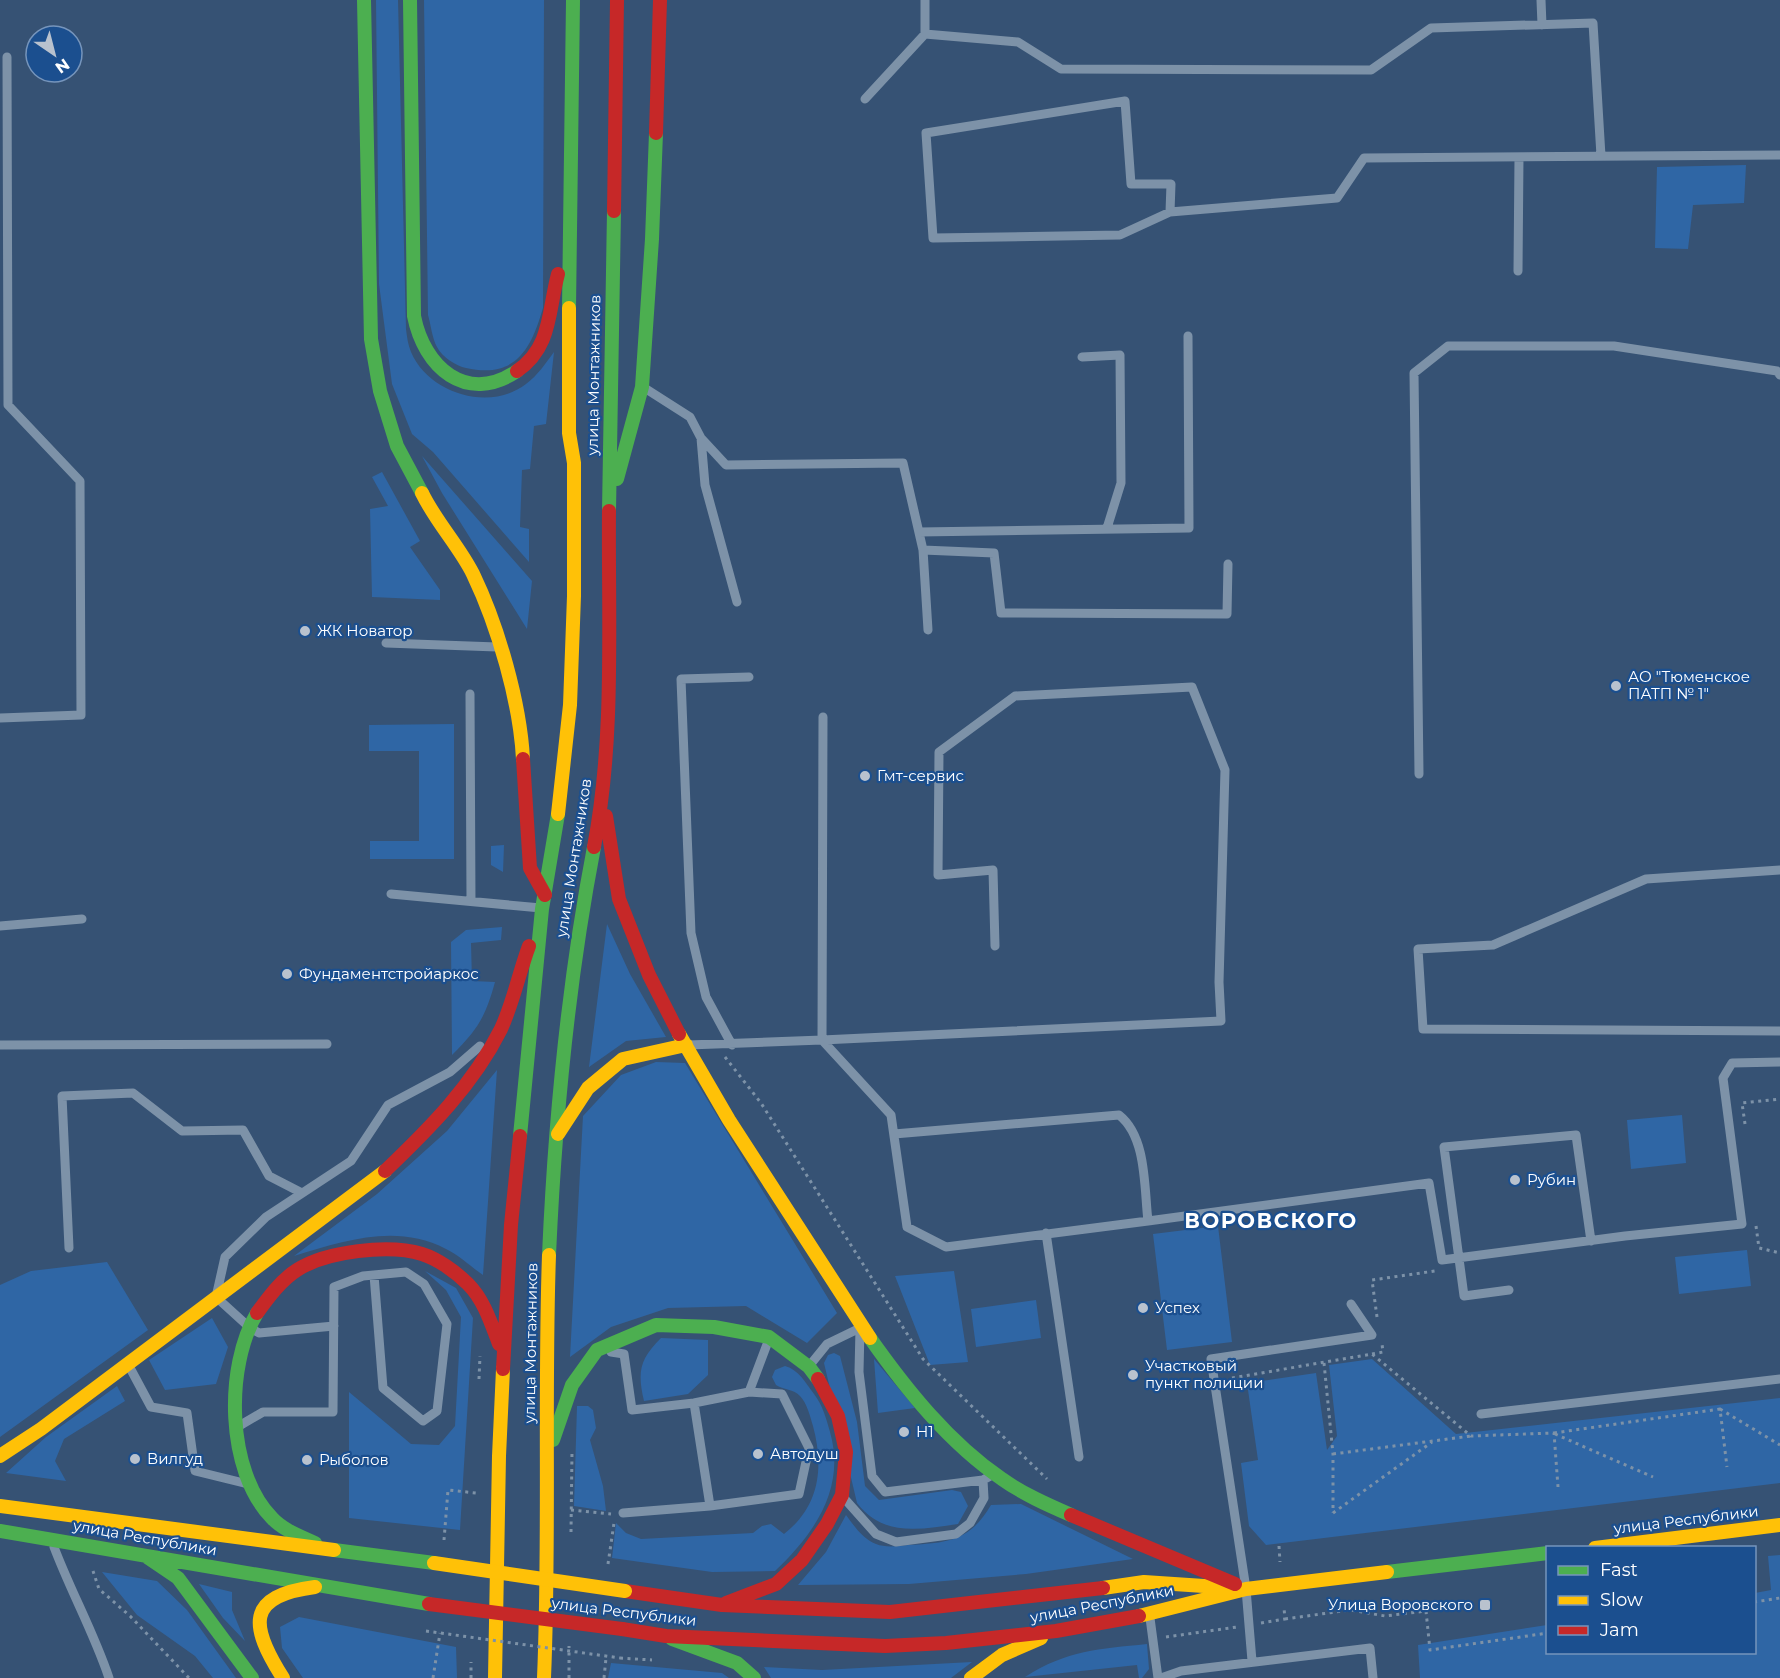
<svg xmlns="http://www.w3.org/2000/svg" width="1780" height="1678" font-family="Montserrat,sans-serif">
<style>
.green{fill:#2f66a5}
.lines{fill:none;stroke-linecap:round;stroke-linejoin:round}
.path{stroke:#7d92a8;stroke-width:3;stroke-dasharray:3 4.5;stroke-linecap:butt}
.lane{stroke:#7d92a8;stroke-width:9}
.fast{stroke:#4caf50;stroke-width:14}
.slow{stroke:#ffc107;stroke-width:14}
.jam{stroke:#c62828;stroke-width:14}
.path-bridge{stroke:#7d92a8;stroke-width:3;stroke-dasharray:3 4.5;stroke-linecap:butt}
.slow-bridge{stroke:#ffc107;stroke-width:14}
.jam-bridge{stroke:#c62828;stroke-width:14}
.poi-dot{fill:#b9c2ce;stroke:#1b4f8f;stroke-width:2}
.labels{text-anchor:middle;stroke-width:4.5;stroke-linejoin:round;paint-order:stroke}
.street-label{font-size:15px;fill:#fff;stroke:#1b4f8f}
.poi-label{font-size:15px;fill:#fff;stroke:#1b4f8f;text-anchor:start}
.district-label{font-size:21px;font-weight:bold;letter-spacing:1.5px;fill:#fff;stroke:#1b4f8f}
</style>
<rect width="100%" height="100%" fill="#365274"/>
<path class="green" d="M376 0H398L406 329C407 337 408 345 411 352 429 394 490 412 526 384 538 375 545 364 554 352L546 424 534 426 530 469 522 470 520 527 529 529V562L433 452 412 434 392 384 379 284Z
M424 0H544L543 308C531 349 516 379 466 368 456 366 442 357 437 347 432 338 431 325 428 315Z
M1746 165 1744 203 1693 205 1688 249 1655 248 1657 167Z
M422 456 532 581 527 629 442 493Z
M382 472 420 541 410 547 440 590V600L372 597 370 509 388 506 372 477Z
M454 724V859H370V841H419V751H369V725Z
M504 845 503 872 491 865V846Z
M607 924 630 974 666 1037 626 1041 589 1067Z
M502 927 501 940 471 943 472 981 495 982C485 1018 478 1029 452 1055L451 942 466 930Z
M656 1062 685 1063 837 1313 807 1343 746 1306 668 1308 611 1327 570 1357 583 1116 621 1075Z
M497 1070 483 1275C471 1267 459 1255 446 1249 396 1223 344 1241 294 1256L377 1194 447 1131Z
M1682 1115 1686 1163 1631 1169 1627 1120Z
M1218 1226 1232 1342 1167 1350 1153 1234Z
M1747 1250 1751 1286 1679 1294 1675 1257Z
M107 1262 148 1330 0 1437V1285L31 1271Z
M425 1271 456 1288 473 1318 460 1530 349 1518V1392L411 1444 439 1445 455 1426 461 1317 446 1290Z
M954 1271 968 1362 930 1365 895 1276Z
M1036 1300 1041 1338 976 1347 971 1309Z
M212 1318 228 1347 216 1384 165 1390 149 1360Z
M661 1338 708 1340V1375L688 1394 644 1401C637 1371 640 1359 661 1338Z
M834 1353 840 1356 857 1422 865 1486 879 1500 952 1490 961 1492 968 1506 958 1524C921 1529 884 1538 857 1503L824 1363 828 1355Z
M874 1359 915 1408 878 1413Z
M1372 1359 1456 1434 1780 1398V1483L1266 1545 1249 1526 1241 1463 1258 1460 1247 1383 1316 1373 1327 1450 1337 1436 1329 1365Z
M785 1366C799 1370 805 1382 814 1394 823 1406 826 1418 830 1432 846 1488 815 1533 775 1571L712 1572 612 1558 616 1523 626 1533 641 1539 753 1533 762 1526 771 1524 784 1534C820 1506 824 1467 813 1426 810 1416 807 1403 800 1396 794 1389 783 1390 776 1385L772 1377 775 1370Z
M117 1386 125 1401 64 1439 55 1461 66 1481 6 1473 46 1437Z
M577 1406H588L593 1410 596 1428 590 1440 603 1486 606 1511 574 1506Z
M1021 1504 1133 1559 1026 1574 909 1584 798 1585 826 1552 846 1515C854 1526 863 1539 876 1544 886 1548 898 1546 908 1545 948 1543 970 1541 991 1505Z
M1780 1555V1678H1420L1418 1645 1547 1625 1548 1652H1754L1755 1593 1771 1590 1768 1556Z
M102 1572 157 1581 187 1610 236 1678H213L195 1656 137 1615Z
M199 1584 232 1592V1610L245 1641 223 1618Z
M299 1617 456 1647 457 1678H303L282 1648 280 1627Z
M1147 1644 1149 1669 1142 1678H1139L1137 1665 1025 1677C1067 1650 1099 1649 1147 1644Z
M972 1662 951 1678H771L764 1667 822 1670Z
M611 1663 722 1673 729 1678H608Z"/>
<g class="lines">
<path class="path" d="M725 1057 761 1103 923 1359 1047 1479
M1745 1124 1742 1103 1780 1099
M1756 1226 1759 1248 1780 1253
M1377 1317 1372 1280 1435 1271
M1372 1354 1383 1352 1382 1344
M1324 1363 1333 1454V1513
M1232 1378 1372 1354 1471 1436 1554 1433 1558 1487
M479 1379 480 1356
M1720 1409 1780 1445
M1554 1433 1720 1409 1727 1467
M1555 1434 1653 1477
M1333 1454 1471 1436
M571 1510 611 1514
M1333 1513 1432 1442
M571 1532 572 1451
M444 1540 448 1490 476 1493
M1279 1546 1280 1562
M608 1564 614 1523
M93 1571 99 1589 130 1616 189 1678
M1754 1602 1780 1598
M1285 1619 1350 1610 1385 1616 1426 1611 1430 1650 1548 1633
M1261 1623 1285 1619 1284 1608
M1166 1637 1237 1627
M620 1658 652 1660
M433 1678 440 1633
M471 1678V1662
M569 1678V1646
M604 1678 606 1658"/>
<path class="lane" d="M925 0V34
M1541 0 1542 25
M865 99 925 34 1018 42 1061 69 1371 70 1431 28 1593 23 1601 156
M1170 212 1171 184H1131L1125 101 926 133 933 238 1120 235 1170 212 1337 198 1364 158 1780 155
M1518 271 1519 157
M1082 357 1120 355 1121 483 1107 528
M643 387 690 417 701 438 726 465 903 463 923 550 928 630
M701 438 705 485 737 602
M919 532 1189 528 1188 336
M923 550 994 553 1001 613 1227 614 1228 564
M386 643 497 647
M470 694 471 901
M0 718 81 715 80 481 8 405 7 57
M1419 774 1414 373 1448 346H1614L1777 371 1780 375
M1780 870 1646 879 1493 945 1418 949 1423 1029 1780 1031
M391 894 541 908
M0 926 82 919
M995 946 993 870 938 875 939 752 1015 696 1192 687 1225 770 1219 982 1221 1021 822 1040 891 1115 907 1227 946 1247 1148 1221
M0 1045 327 1044
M688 1045 822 1040 823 717
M732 1045 706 997 691 933 681 679 749 677
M894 1134 1119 1115C1147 1137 1144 1188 1148 1221L1429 1183 1442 1260 1625 1236 1742 1224 1723 1078 1732 1063 1780 1062
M1046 1233 1079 1457
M69 1248 62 1096 133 1093 182 1131 243 1130 269 1176 302 1193
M1509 1290 1464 1296 1444 1147 1576 1135 1591 1241
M334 1326 259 1333 249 1327 216 1297 225 1257 266 1217 351 1161 388 1105 450 1072 480 1046
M611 1352 624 1354 632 1410 694 1403 749 1392 769 1339
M810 1365 827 1344 860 1328 859 1372 872 1476 885 1492 983 1480 992 1475
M129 1366 151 1407 187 1413 195 1471 248 1484
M694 1403 710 1506 799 1494 809 1448 782 1394 749 1392
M1481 1414 1780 1379
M239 1426 263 1412H333L334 1287 363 1276 406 1272 424 1284 447 1324 437 1411 423 1421 383 1388 374 1275
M843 1497 876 1534 896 1542 956 1534 970 1523 984 1498 983 1480
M623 1513 710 1506
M54 1547C71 1592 94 1633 109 1678
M1150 1618 1158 1678
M1252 1661 1246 1589 1211 1359 1372 1335 1351 1304
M1161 1678 1181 1671 1370 1648 1373 1678"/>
<path class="fast" d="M364 0 371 339 380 391 397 446 422 493
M410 0 414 316C424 367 466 405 517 371
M569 308 573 0
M617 479 642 387 652 239 656 133
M609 511 614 211
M520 1136 542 909 558 814
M549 1255C555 1119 568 982 594 847
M257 1313C225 1366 226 1471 272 1518 283 1530 300 1536 315 1543
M870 1338C906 1389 949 1443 1002 1479 1023 1494 1048 1505 1071 1515
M553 1440 572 1385 597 1350 656 1325 714 1327 769 1337 809 1367 818 1379
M0 1531 429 1604
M334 1550 434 1563
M147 1557 178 1578 252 1678
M1387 1572 1548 1553
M672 1639 737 1663 754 1678"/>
<path class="slow" d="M422 493C436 522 459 546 473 574 498 626 520 702 523 759
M558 814 570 705 574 596V463L569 433V308
M679 1034 729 1120 870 1338
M558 1134 588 1088 623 1059 686 1045
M0 1456 41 1429 385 1171
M0 1506 334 1550
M1595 1548 1780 1525
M1103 1588 1144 1582 1219 1587
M1139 1616 1246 1589 1387 1572
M283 1678C250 1626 245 1596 315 1587
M495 1678 499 1456 503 1369
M544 1678C550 1537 544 1396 549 1255
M971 1678 1002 1655 1041 1638"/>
<path class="jam" d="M656 133 660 0
M614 211 617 0
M517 371C552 347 548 311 558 274
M523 759 530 868 545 895
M606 816 619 899 649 975 679 1034
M594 847C615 737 608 622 609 511
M385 1171C429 1129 473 1085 501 1029 513 1003 519 973 529 946
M257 1313C268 1298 281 1280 297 1270 326 1251 389 1244 422 1254 438 1259 456 1272 468 1284 484 1300 491 1323 499 1344
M503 1369 511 1225 520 1136
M1071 1515 1235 1584
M625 1591 722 1605 890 1612 1103 1588
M726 1603 776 1584 802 1560 827 1524 842 1495 846 1452 838 1416 818 1379
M622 1629 666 1636 885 1646 946 1643 1056 1631 1139 1616"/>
<path class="path-bridge" d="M426 1631 620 1658"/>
<path class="slow-bridge" d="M434 1563 625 1591"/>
<path class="jam-bridge" d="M429 1604 622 1629"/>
</g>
<g class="poi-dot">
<circle cx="305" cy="631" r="6"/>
<circle cx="1616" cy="686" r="6"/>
<circle cx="865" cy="776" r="6"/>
<circle cx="287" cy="974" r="6"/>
<circle cx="1515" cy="1180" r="6"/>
<circle cx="1143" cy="1308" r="6"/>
<circle cx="1133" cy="1375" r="6"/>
<circle cx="904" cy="1432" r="6"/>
<circle cx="758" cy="1454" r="6"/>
<circle cx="135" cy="1459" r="6"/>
<circle cx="307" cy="1460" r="6"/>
<rect x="1479" y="1599" width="12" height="12" rx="3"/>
</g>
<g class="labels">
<g class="street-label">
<text transform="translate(594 375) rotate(-89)" y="5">улица Монтажников</text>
<text transform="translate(574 858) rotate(-81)" y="5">улица Монтажников</text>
<text transform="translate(531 1343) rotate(-89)" y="5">улица Монтажников</text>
<text transform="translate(1686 1520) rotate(-7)" y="5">улица Республики</text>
<text transform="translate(145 1538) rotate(10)" y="5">улица Республики</text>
<text transform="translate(1102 1604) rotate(-11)" y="5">улица Республики</text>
<text transform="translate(624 1612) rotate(7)" y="5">улица Республики</text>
</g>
<g class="poi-label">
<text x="317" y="636">ЖК Новатор</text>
<text x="1628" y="682">АО "Тюменское<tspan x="1628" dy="17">ПАТП № 1"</tspan></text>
<text x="877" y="781">Гмт-сервис</text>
<text x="299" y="979">Фундаментстройаркос</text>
<text x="1527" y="1185">Рубин</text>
<text x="1155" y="1313">Успех</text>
<text x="1145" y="1371">Участковый<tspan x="1145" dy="17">пункт полиции</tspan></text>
<text x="916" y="1437">Н1</text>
<text x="770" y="1459">Автодуш</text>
<text x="147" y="1464">Вилгуд</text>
<text x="319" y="1465">Рыболов</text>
<text x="1473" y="1610" text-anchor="end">Улица Воровского</text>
</g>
<g class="district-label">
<text x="1271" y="1228">ВОРОВСКОГО</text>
</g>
</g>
<rect x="1546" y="1546" width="210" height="108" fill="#1b4f8f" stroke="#7695bc" stroke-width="1.5"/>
<rect x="1558" y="1566" width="30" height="9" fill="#4caf50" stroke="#7695bc" stroke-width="1.5"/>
<text x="1600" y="1576" font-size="18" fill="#ffffff">Fast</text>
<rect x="1558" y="1596" width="30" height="9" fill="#ffc107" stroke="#7695bc" stroke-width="1.5"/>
<text x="1600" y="1606" font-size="18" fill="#ffffff">Slow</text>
<rect x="1558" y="1626" width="30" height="9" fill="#c62828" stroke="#7695bc" stroke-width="1.5"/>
<text x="1600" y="1636" font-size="18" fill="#ffffff">Jam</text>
<g transform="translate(54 54) rotate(145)"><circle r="28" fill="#1b4f8f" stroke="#7695bc" stroke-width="1.5"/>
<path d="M0-4.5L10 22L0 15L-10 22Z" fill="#b9c2ce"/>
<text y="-9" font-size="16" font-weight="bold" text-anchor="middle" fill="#ffffff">N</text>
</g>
</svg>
